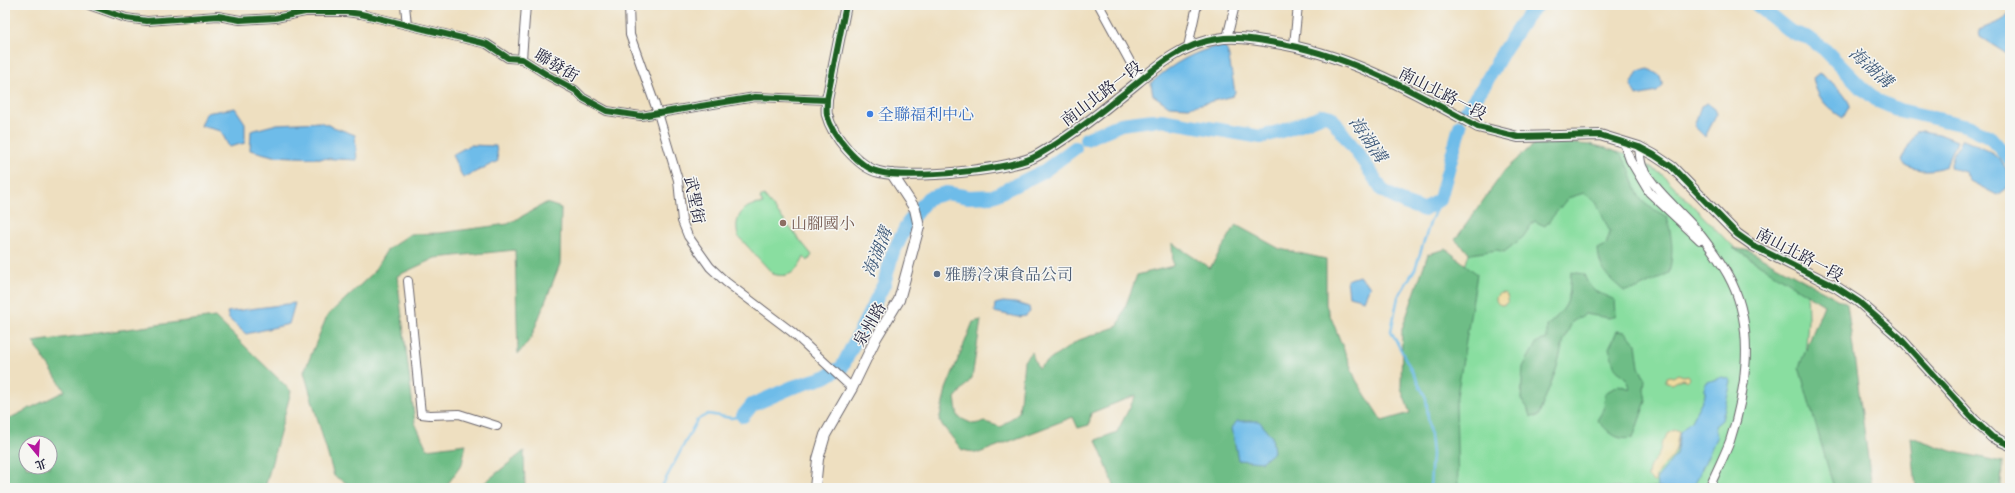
<svg xmlns="http://www.w3.org/2000/svg" width="2015" height="493" font-family="Vollkorn,'Noto Serif TC',serif">
<style>
.green{fill:#89dea0;stroke:#56806e}
.forest{fill:#6ebd86;stroke:#487060;fill-rule:evenodd}
.sand{fill:#eeda9e;stroke:#887e6c}
.water{fill:#6ebce9;stroke:#486f92}
.lines{fill:none;stroke-linecap:round;stroke-linejoin:round}
.stream{stroke:#6ebce9;stroke-width:2.5}
.river{stroke:#6ebce9;stroke-width:14}
.minor-casing{stroke:#69646a;stroke-width:10}
.tertiary-casing{stroke:#69646a;stroke-width:12}
.minor{stroke:#fff;stroke-width:8}
.tertiary{stroke:#fff;stroke-width:10}
.cycleway-casing{stroke:#f6f6f2;stroke-width:8}
.cycleway{stroke:#1b5e20;stroke-width:6}
.shop-dot{fill:#3f7fe0;stroke:#f6f6f2;stroke-width:1.5}
.education-dot{fill:#8d6e63;stroke:#f6f6f2;stroke-width:1.5}
.service-dot{fill:#5c6f8a;stroke:#f6f6f2;stroke-width:1.5}
.labels{text-anchor:middle;stroke-width:3;stroke-linejoin:round;paint-order:stroke}
.street-label{font-size:16px;fill:#22223b;stroke:#f6f6f2}
.shop-label{font-size:16px;fill:#366cbe;stroke:#f6f6f2;text-anchor:start}
.education-label{font-size:16px;fill:#785e54;stroke:#f6f6f2;text-anchor:start}
.service-label{font-size:16px;fill:#4e5e75;stroke:#f6f6f2;text-anchor:start}
.water-label{font-size:17px;font-style:italic;fill:#3d5878;stroke:#f6f6f2}
</style>
<rect width="100%" height="100%" fill="#f6f6f2"/>
<filter id="ink" filterUnits="userSpaceOnUse"><feTurbulence type="fractalNoise" baseFrequency=".025" numOctaves="2"/><feDisplacementMap in="SourceGraphic" scale="8" xChannelSelector="R" yChannelSelector="G"/><feConvolveMatrix kernelMatrix="1 2 1 2 8 2 1 2 1" color-interpolation-filters="sRGB"/></filter>
<filter id="wash" filterUnits="userSpaceOnUse"><feTurbulence type="fractalNoise" baseFrequency=".012" numOctaves="4" result="noise"/><feDisplacementMap in="SourceGraphic" scale="16" xChannelSelector="R" yChannelSelector="G"/><feGaussianBlur stdDeviation="0.9" result="paint"/><feColorMatrix in="noise" values="0 0 0 0 0 0 0 0 0 0 0 0 0 0 0 0 0 1.4 0 .05"/><feComposite in="paint" operator="in"/></filter>
<g filter="url(#wash)">
<rect width="100%" height="100%" fill="#eedfc0"/>
<path class="green" d="M1591 144 1630 156 1663 175 1728 242 1745 255 1807 285 1808 320 1805 359 1851 488H1445L1452 310 1470 250 1589 178Z
M764 196 812 255 808 261 804 257C798 271 789 279 773 274L738 236C733 217 744 203 763 204L760 198Z"/>
<path class="forest" d="M1534 144C1555 144 1610 140 1623 158 1632 169 1633 185 1640 198 1645 206 1659 212 1667 217 1672 238 1674 252 1669 273L1637 289 1624 291C1607 276 1600 272 1598 249L1606 245 1610 232 1596 202 1584 193 1568 198 1545 226 1534 221 1523 237 1504 252 1497 250 1471 254 1455 240 1505 170Z
M546 203 561 208 560 264 531 338 518 354 515 250 435 258 397 276 415 423 427 449 466 444 462 464 445 488H355L334 476 304 372 327 316 372 274 387 250 410 234 440 233 508 224Z
M1236 225 1280 249 1326 259V305L1356 380 1382 421 1410 413 1401 388 1402 329 1428 254 1446 249 1477 274 1456 402 1458 488H1115L1096 440 1117 432 1136 395 1091 413 1089 425 1078 428 1073 417 979 453 962 450 939 421 946 389 973 322 981 320 972 378 955 398 958 417 973 424 985 422 1001 427 1019 412 1024 361 1031 352 1038 368 1079 340 1118 326 1137 275 1173 266 1172 243 1210 268Z
M1733 248 1750 251 1847 304 1872 488H1834L1799 367 1824 305Z
M1571 272 1584 274C1589 291 1600 293 1615 300L1616 315 1609 318 1585 314 1572 322 1564 340 1556 370 1538 417 1530 416 1527 407 1521 399 1523 367 1537 342 1547 339V326C1570 305 1569 302 1571 272Z
M215 317 291 391 265 488H5V440L8 419 65 391 33 342ZM26 443H50V467H26Z
M1617 331 1626 332 1636 344 1639 367 1645 379 1644 390 1646 401 1633 438C1615 441 1609 432 1597 420L1604 409 1605 393 1619 385 1631 389 1627 380 1614 366 1609 348Z
M1911 437 1951 451 2002 462 2001 488H1916Z
M524 451 525 488H478Z"/>
<path class="sand" d="M1496 299a6 6 0 1 1 12 0a6 6 0 1 1-12 0Z
M1678 374 1683 376 1688 375 1690 378 1687 381 1682 379 1672 384 1666 383V377L1670 376 1673 377Z
M1674 430 1679 432C1677 439 1677 447 1674 454 1668 465 1655 468 1655 482H1653L1648 477C1649 466 1650 465 1657 457 1660 454 1661 446 1662 442L1665 439 1667 434Z"/>
<path class="water" d="M2010 12V56L1980 37 1979 30 2001 21Z
M1223 45 1228 52 1235 92 1233 96 1189 107 1169 106 1153 95 1151 83C1172 64 1194 51 1223 45Z
M1649 69 1660 76 1663 86 1657 92 1636 96 1631 85 1638 71Z
M1819 73C1831 80 1844 92 1850 105L1843 118C1826 107 1817 98 1813 78Z
M1707 103 1715 109 1717 114 1705 137 1694 126 1701 106Z
M235 108 245 123V143L229 147 221 131 201 126 206 113Z
M320 122 355 135 357 160 273 156 250 150 251 131 277 124Z
M1922 131 1939 134 1957 141 1946 166C1932 172 1912 172 1901 161L1915 132Z
M1963 139C1984 147 2010 159 2010 185L1997 195 1970 181 1965 172 1950 168 1954 153Z
M470 145 496 146 498 161 463 178 452 155Z
M1359 276 1370 286 1364 300 1349 296 1347 280Z
M1003 302 1016 303 1029 307 1030 312 1026 316 1018 317 994 312 995 304Z
M295 303 289 324 246 334 229 319 227 312Z
M1722 377 1730 379 1731 382 1722 420 1715 426 1717 436 1693 488H1658L1657 478 1676 455 1680 432 1691 421 1705 395V383Z
M1237 421H1259L1272 437 1274 452 1261 462 1238 460 1232 428Z"/>
<g class="lines">
<path class="stream" d="M661 488 697 420 708 414 731 418 743 416
M1430 488 1432 454 1426 398 1391 331 1398 297 1415 269 1430 223 1440 199"/>
<path class="river" d="M1757 5 1791 32 1809 38 1825 50 1862 88 1878 101 1899 110 1968 126 1990 137 2010 160
M1465 112 1485 84 1504 50 1522 23 1537 5
M1161 120 1261 137 1288 129 1323 115 1331 117 1366 165 1382 190 1404 203 1424 210 1440 199 1460 126
M1086 139 1121 124 1153 120
M743 416 752 405 793 387 825 377 842 367 884 284 892 255 908 223 928 198 946 193 969 197 993 196 1044 171 1075 148"/>
</g>
</g>
<g filter="url(#ink)">
<g class="lines">
<defs>
<path id="minor" d="M89 5 126 18 147 21 218 16 240 20 275 18 305 12H346L361 14 487 44 508 58 522 59 549 76 575 90 583 98 607 111 641 116 755 97 827 100
M360 5 361 14
M405 5 407 25
M629 5 630 35 658 113 678 180 682 221 688 236 710 267 726 282 792 332 852 388
M1099 5 1140 80
M1227 38 1235 5
M1294 45 1298 5
M1188 47 1197 5
M522 59 526 5
M1624 143 1630 160 1649 192 1700 240
M1639 147C1640 154 1640 163 1643 168 1654 189 1679 210 1695 228 1708 244 1723 264 1732 283 1755 331 1746 392 1730 441 1724 457 1716 472 1709 488
M408 281 421 414 430 415 459 414 497 426"/>
<path id="tertiary" d="M846 5 827 100C827 105 826 111 827 115 832 135 858 167 879 172 908 180 1013 170 1038 155 1064 140 1095 117 1118 98 1148 75 1178 44 1217 39 1234 36 1252 39 1270 42 1346 53 1411 90 1478 127L1518 137 1600 135 1639 147 1654 155 1672 167 1737 234 1754 246 1836 287 1859 302 1899 337 1974 420 1992 437 2010 445
M815 488 818 459 825 435 852 388 876 338 899 300 919 227 915 209 892 174"/>
</defs>
<use href="#minor" class="minor-casing"/>
<use href="#tertiary" class="tertiary-casing"/>
<use href="#minor" class="minor"/>
<use href="#tertiary" class="tertiary"/>
<defs>
<path id="cycleway" d="M89 5 126 18 147 21 218 16 240 20 275 18 305 12H346L361 14 487 44 508 58 522 59 549 76 575 90 583 98 607 111 641 116 755 97 827 100
M846 5 827 100C827 105 826 111 827 115 832 135 858 167 879 172 908 180 1013 170 1038 155 1064 140 1095 117 1118 98 1148 75 1178 44 1217 39 1234 36 1252 39 1270 42 1346 53 1411 90 1478 127L1518 137 1600 135 1639 147 1654 155 1672 167 1737 234 1754 246 1836 287 1859 302 1899 337 1974 420 1992 437 2010 445"/>
</defs>
<use href="#cycleway" class="cycleway-casing"/>
<use href="#cycleway" class="cycleway"/>
</g>
</g>
<circle class="shop-dot" cx="870" cy="114" r="4"/>
<circle class="education-dot" cx="783" cy="223" r="4"/>
<circle class="service-dot" cx="937" cy="274" r="4"/>
<g class="labels">
<g class="street-label">
<text transform="translate(557 65) rotate(31)" y="6">聯發街</text>
<text transform="translate(1101 93) rotate(-37)" y="6">南山北路一段</text>
<text transform="translate(1443 93) rotate(27)" y="6">南山北路一段</text>
<text transform="translate(695 200) rotate(79)" y="6">武聖街</text>
<text transform="translate(1800 254) rotate(28)" y="6">南山北路一段</text>
<text transform="translate(869 324) rotate(-60)" y="6">泉州路</text>
</g>
<g class="shop-label">
<text x="878" y="120">全聯福利中心</text>
</g>
<g class="education-label">
<text x="791" y="229">山腳國小</text>
</g>
<g class="service-label">
<text x="945" y="280">雅勝冷凍食品公司</text>
</g>
<g class="water-label">
<text transform="translate(1871 67) rotate(42)" y="6">海湖溝</text>
<text transform="translate(1368 139) rotate(55)" y="6">海湖溝</text>
<text transform="translate(877 252) rotate(-68)" y="6">海湖溝</text>
</g>
</g>
<rect width="2015" height="493" fill="none" stroke="#f6f6f2" stroke-width="20"/>
<g transform="translate(38 455) rotate(162)"><circle r="19" fill="#f6f6f2" stroke="#a1a1a9"/>
<path d="M0-3L7 15L0 10L-7 15Z" fill="#b5179e"/>
<text y="-6" font-size="11" font-weight="bold" text-anchor="middle" fill="#22223b">北</text>
</g>
</svg>
